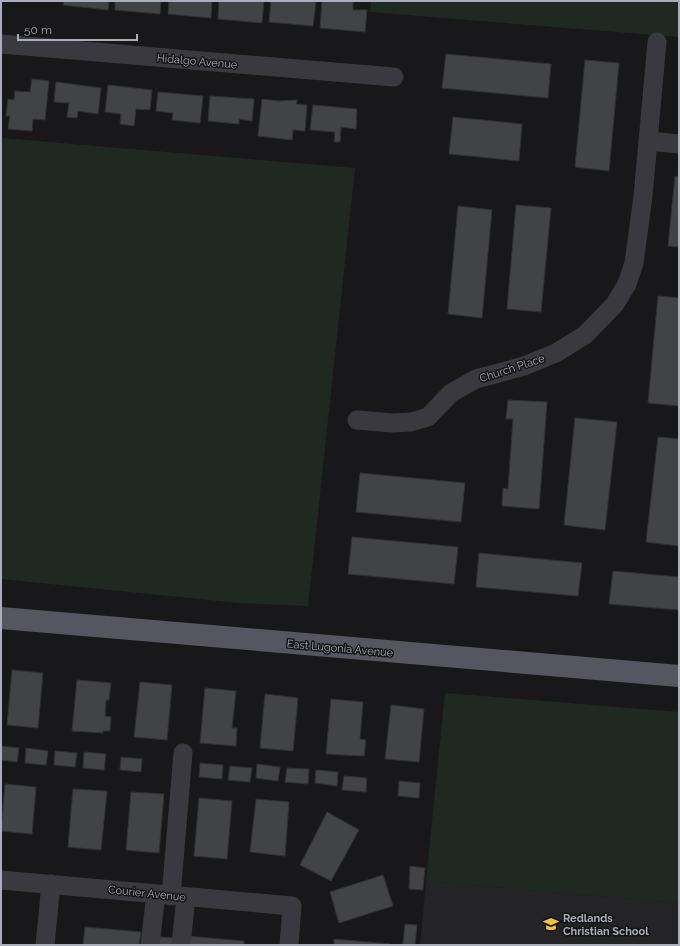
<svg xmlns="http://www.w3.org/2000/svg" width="680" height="946" font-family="Raleway,sans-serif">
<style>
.built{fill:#242427}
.green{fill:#202921}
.building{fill:#424347;stroke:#323236}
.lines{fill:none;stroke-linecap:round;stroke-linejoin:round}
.minor{stroke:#39393f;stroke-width:19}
.major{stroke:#55565f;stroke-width:22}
.labels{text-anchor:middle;stroke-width:3;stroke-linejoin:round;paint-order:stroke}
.street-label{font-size:11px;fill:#aaaeba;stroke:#131315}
.poi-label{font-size:11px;font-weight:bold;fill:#aaaeba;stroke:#131315;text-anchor:start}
</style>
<rect width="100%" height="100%" fill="#18181a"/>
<path class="built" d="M426 881 679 903V945H420Z"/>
<path class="green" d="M371 1H679V37L370 12Z
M1 138 355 168 308 606 238 603 1 579Z
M445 693 679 712V903L426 881Z"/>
<path class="building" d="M64 1H109L108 10 63 5Z
M115 1H161L160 14 115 10Z
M169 1H212L211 18 168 14Z
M219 1H264L262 23 218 19Z
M271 1H316L313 26 269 22Z
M322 1H353V10H367L365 32 320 28Z
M446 54 551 64 548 98 442 88Z
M585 60 619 63 609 171 575 167Z
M32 79 49 81 45 120 33 119 32 131 8 129 10 116H6L8 99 14 100 15 91 30 92Z
M56 82 101 88 98 114 78 111 77 118 67 117 69 103 54 102Z
M108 85 152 90 150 110 136 109 134 126 120 124 121 114 105 112Z
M158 92 203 96 200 123 172 120 173 113 156 111Z
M210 96 254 99 252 121 239 119V124L208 121Z
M262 99 278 101 297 100 296 104 307 105 305 131 293 130 292 140 258 136Z
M313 105 357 109 356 129 341 127 340 142H334L335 132 310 130Z
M453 117 522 124 519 161 449 154Z
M675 176 679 177V247L668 246Z
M516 205 551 208 541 312 507 309Z
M458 206 492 210 482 318 448 314Z
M658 296 679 298V406L648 403Z
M508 400 547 402 539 509 502 506 503 488 508 489 513 419H506Z
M575 418 617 422 605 530 564 525Z
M658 437 679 439V546L646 542Z
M360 473 465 483 461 522 356 512Z
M352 537 458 547 454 584 348 574Z
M479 553 582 563 578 596 476 587Z
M613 571 679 577V610L609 604Z
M12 670 43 673 38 728 7 725Z
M77 680 111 683 109 700H106L105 716 111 717 110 731H103V733L72 731Z
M140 682 172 685 167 740 134 737Z
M205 688 236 691 232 728H237L236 746 200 743Z
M265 694 298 698 293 751 260 748Z
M331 699 363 702 360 739 366 740 364 756 326 754Z
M391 705 424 709 419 762 385 759Z
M1 746 19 748 17 762 1 760Z
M26 748 48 751 46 765 25 763Z
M55 751 77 753 75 767 54 765Z
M84 752 106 754 104 770 83 768Z
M121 757 142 759 141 772 120 770Z
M200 763 223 765 222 779 199 777Z
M257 764 280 767 278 781 256 778Z
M230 766 252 768 250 782 228 780Z
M287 768 309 769 308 784 285 782Z
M316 770 338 772 337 786 315 783Z
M344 776 367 778 366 792 342 790Z
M399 781 420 783 419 798 398 796Z
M5 784 36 787 32 834 1 831Z
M73 789 107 791 101 850 68 847Z
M131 792 164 794 159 853 126 850Z
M199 798 232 801 227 859 194 856Z
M256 799 289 802 285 856 250 852Z
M327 812 359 830 331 881 300 865Z
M410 866 425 868 423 890 409 889Z
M383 875 393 906 339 923 330 892Z
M405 924 417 925 415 945 403 944Z
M85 927 141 932 139 945H83Z
M187 936 244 941V945H186Z
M160 937 173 938 172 945H159Z
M334 939 391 944V945H334Z"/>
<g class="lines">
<path class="minor" d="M1 44 394 77
M649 141 679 144
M357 420 393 423 411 422 428 417 451 393 476 379 524 366 556 353 585 335 615 304 627 284 634 263 643 196 657 42
M1 880 292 906 289 945
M171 896 183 753
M45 945 51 884
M150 945 156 894
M181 945 186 897"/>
<path class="major" d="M1 618 679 676"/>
</g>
<defs>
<symbol id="school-bare" viewBox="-9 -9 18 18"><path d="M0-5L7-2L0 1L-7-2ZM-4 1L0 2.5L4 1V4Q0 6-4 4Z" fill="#f8c332" stroke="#131315" stroke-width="2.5" paint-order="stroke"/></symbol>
</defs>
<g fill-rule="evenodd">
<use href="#school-bare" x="540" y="913" width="22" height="22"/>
</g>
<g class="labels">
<g class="street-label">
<text transform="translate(197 61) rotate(5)" y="4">Hidalgo Avenue</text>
<text transform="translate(512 368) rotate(-18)" y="4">Church Place</text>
<text transform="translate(340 648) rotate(5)" y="4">East Lugonia Avenue</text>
<text transform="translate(147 893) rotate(6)" y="4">Courier Avenue</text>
</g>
<g class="poi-label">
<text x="563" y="922">Redlands<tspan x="563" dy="13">Christian School</tspan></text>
</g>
</g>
<rect width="680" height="946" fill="none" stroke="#aaaeba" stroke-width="4"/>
<path d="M18 34v6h119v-6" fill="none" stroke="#aaaeba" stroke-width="2"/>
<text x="24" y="34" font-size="12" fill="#aaaeba" stroke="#131315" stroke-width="3" paint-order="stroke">50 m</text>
</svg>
